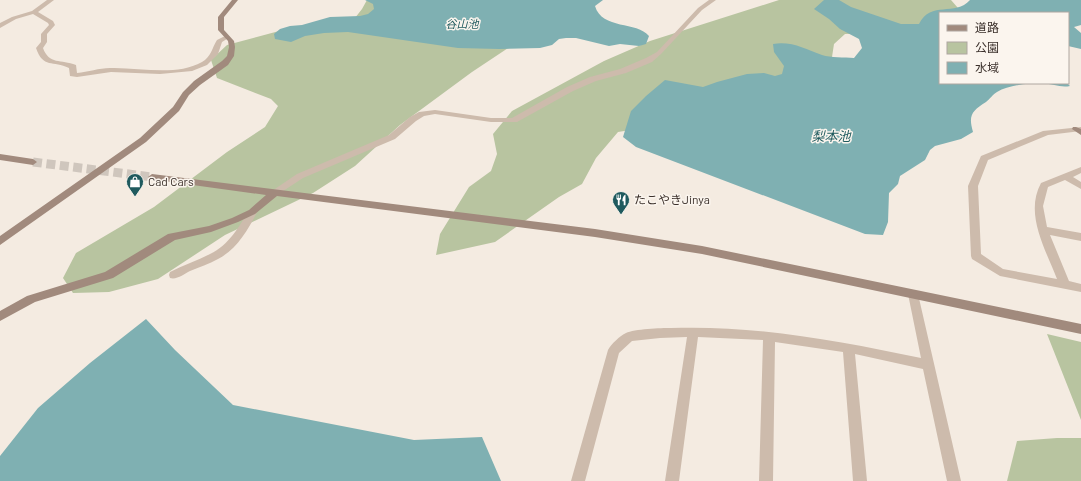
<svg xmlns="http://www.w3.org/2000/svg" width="1081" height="481" font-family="Barlow,'Noto Sans JP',sans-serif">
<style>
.green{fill:#b8c4a0}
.water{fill:#7fb0b2}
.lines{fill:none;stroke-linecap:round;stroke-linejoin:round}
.secondary-tunnel{stroke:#cfc6bd;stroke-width:9;stroke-dasharray:9 4.5;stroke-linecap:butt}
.street{fill:#cdbbac;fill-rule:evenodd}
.secondary{fill:#a18a7d;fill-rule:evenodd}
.labels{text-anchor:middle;stroke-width:3;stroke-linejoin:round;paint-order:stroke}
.far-water-label{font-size:11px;font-style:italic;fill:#1f5a5e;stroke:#fbf5ee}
.poi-label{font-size:12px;fill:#3b302b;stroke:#fbf5ee;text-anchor:start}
.water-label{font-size:13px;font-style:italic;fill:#1f5a5e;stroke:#fbf5ee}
</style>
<rect width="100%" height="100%" fill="#f4ebe1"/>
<path class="green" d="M367 0 532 32 472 72 400 125 355 166 313 193 225 235 158 279 109 292 73 293 63 278 76 253 154 207 227 152 265 127 278 106 271 99 217 78 211 60 227 45 294 27 351 23 362 9Z
M779 0H951L958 8 940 13V31L845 34 834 44 832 57 783 90 649 127 618 132 596 158 582 184 559 197 495 242 436 255 440 234 469 187 491 171 497 154 493 134 512 111 604 61 650 41Z
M1047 334 1081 342V420Z
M1057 438H1081V481H1007L1017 441Z"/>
<path class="water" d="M365 0H603L595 6C602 30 637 21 649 36L646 44 639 46 620 44 609 46 576 38H566L559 39 552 45 540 48 499 49 458 48 348 32 324 33 305 36 291 42 275 39 274 34 280 29 290 26 302 25 330 17 360 16 368 14 374 9 373 4Z
M824 0H839L851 7 901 24H919C931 0 955 17 970 0H1081V25L1074 27 1081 33V49L1068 46V13H940V83H1067L1070 86C1061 88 1053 84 1043 83 1029 83 1009 85 997 92 993 94 990 99 986 102 972 111 968 115 973 132L961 139 935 146 930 150 925 160 900 176 898 184 889 193 888 222 883 235 865 234 636 147 623 137 631 111 646 96 665 80 703 87 717 82 747 74 764 73 775 76 782 74 784 66 774 52 773 44C792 41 805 49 822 55 831 58 844 57 854 58L862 48 859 39 840 29 829 19 814 9Z
M146 319 175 350 233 405 414 440 482 437 501 481H0V456L38 408 90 363Z"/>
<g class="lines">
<path class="secondary-tunnel" d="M33 162 152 177"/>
<path class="street" d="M47 0H54L38 12 53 21 55 25 47 34V42L43 48C49 65 61 59 76 65L77 73C88 72 99 68 110 68 139 67 175 77 202 62 211 57 212 48 217 40L227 35 230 37 222 42 218 54 207 65 192 71 160 74 111 72 77 77 70 76 69 68C53 60 43 69 36 48L41 42V34L49 25 48 23 33 14 16 19 0 28V23L12 17 32 11Z
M709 0H716L702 10 661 54 652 62 626 73 596 81 573 91 517 122H491L435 114 424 116 416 121 395 139 303 178 277 195H271L269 193 297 174 389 135 410 117 419 112 435 110 491 118H512L567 87 590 77 620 69 646 58 657 52 698 8Z
M1081 127V131L1048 135 988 160 978 186 981 254 1003 269 1057 279C1046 250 1024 214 1041 183L1081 167V173L1073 177 1081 182V189L1065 180 1048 187 1043 206 1047 227 1081 233V241L1050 235 1069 281 1081 284V292L1000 276 972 259 971 256 968 186 981 156 1043 131Z
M252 209 257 212C248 230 237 249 218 259 209 264 199 267 190 271 184 274 177 280 170 278L169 275 170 272C183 265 197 261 210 254 229 245 239 227 249 210Z
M913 290 917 291 918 294 961 481H947L923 369 855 354 867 481H853L843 352 775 342 773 481H759L763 340 698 337 679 481H665L687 337 660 338 632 341 619 353 585 481H571L608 350C611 344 620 336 626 333 634 329 661 328 671 328 756 325 838 341 921 358L908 294 909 291Z"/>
<path class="secondary" d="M232 0H238L224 17V30L234 41 235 47 234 56 228 65 200 85 189 95 179 111 146 142 0 245V236L140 138 173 107 183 92 194 81 222 61 227 56 229 47 228 41 218 30V17Z
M1073 127H1076L1081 129V135L1072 129Z
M0 154 33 159 37 162 33 165 0 160Z
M152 174 595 229 702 246 1081 324V334L702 254 595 237 277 196 255 214 238 222 211 232 175 240 113 278 35 302 0 321V311L27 296 105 272 168 234 209 226 232 218 249 210 266 195 149 179 148 177Z"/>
</g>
<defs>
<symbol id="shop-pin" viewBox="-11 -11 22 30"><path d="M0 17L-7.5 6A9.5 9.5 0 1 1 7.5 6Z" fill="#1f5a5e" stroke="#fbf5ee"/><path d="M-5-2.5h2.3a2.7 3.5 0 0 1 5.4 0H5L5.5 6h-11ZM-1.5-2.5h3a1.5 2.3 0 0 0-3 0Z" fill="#fff"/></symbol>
<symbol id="restaurant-pin" viewBox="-11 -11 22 30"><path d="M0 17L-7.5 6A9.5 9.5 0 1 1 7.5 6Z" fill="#1f5a5e" stroke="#fbf5ee"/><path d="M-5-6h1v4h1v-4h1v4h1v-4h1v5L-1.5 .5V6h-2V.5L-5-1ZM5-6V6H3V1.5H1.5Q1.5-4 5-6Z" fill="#fff"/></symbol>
</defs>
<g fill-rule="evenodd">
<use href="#shop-pin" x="125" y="172" width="20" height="27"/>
<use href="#restaurant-pin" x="611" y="190" width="20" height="27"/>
</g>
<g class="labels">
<g class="far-water-label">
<text x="462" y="28">谷山池</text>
</g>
<g class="poi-label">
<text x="148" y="186">Cad Cars</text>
<text x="634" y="204">たこやきJinya</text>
</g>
<g class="water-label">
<text x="831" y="141">梨本池</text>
</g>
</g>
<rect x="939" y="12" width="130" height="72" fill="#fbf5ee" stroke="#aea6a0"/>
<rect x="947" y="25" width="20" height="6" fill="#a18a7d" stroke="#aea6a0"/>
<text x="975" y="32" font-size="12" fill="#3b302b">道路</text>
<rect x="947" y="42" width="20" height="12" fill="#b8c4a0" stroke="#aea6a0"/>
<text x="975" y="52" font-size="12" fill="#3b302b">公園</text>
<rect x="947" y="62" width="20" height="12" fill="#7fb0b2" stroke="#aea6a0"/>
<text x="975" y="72" font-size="12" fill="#3b302b">水域</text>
</svg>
